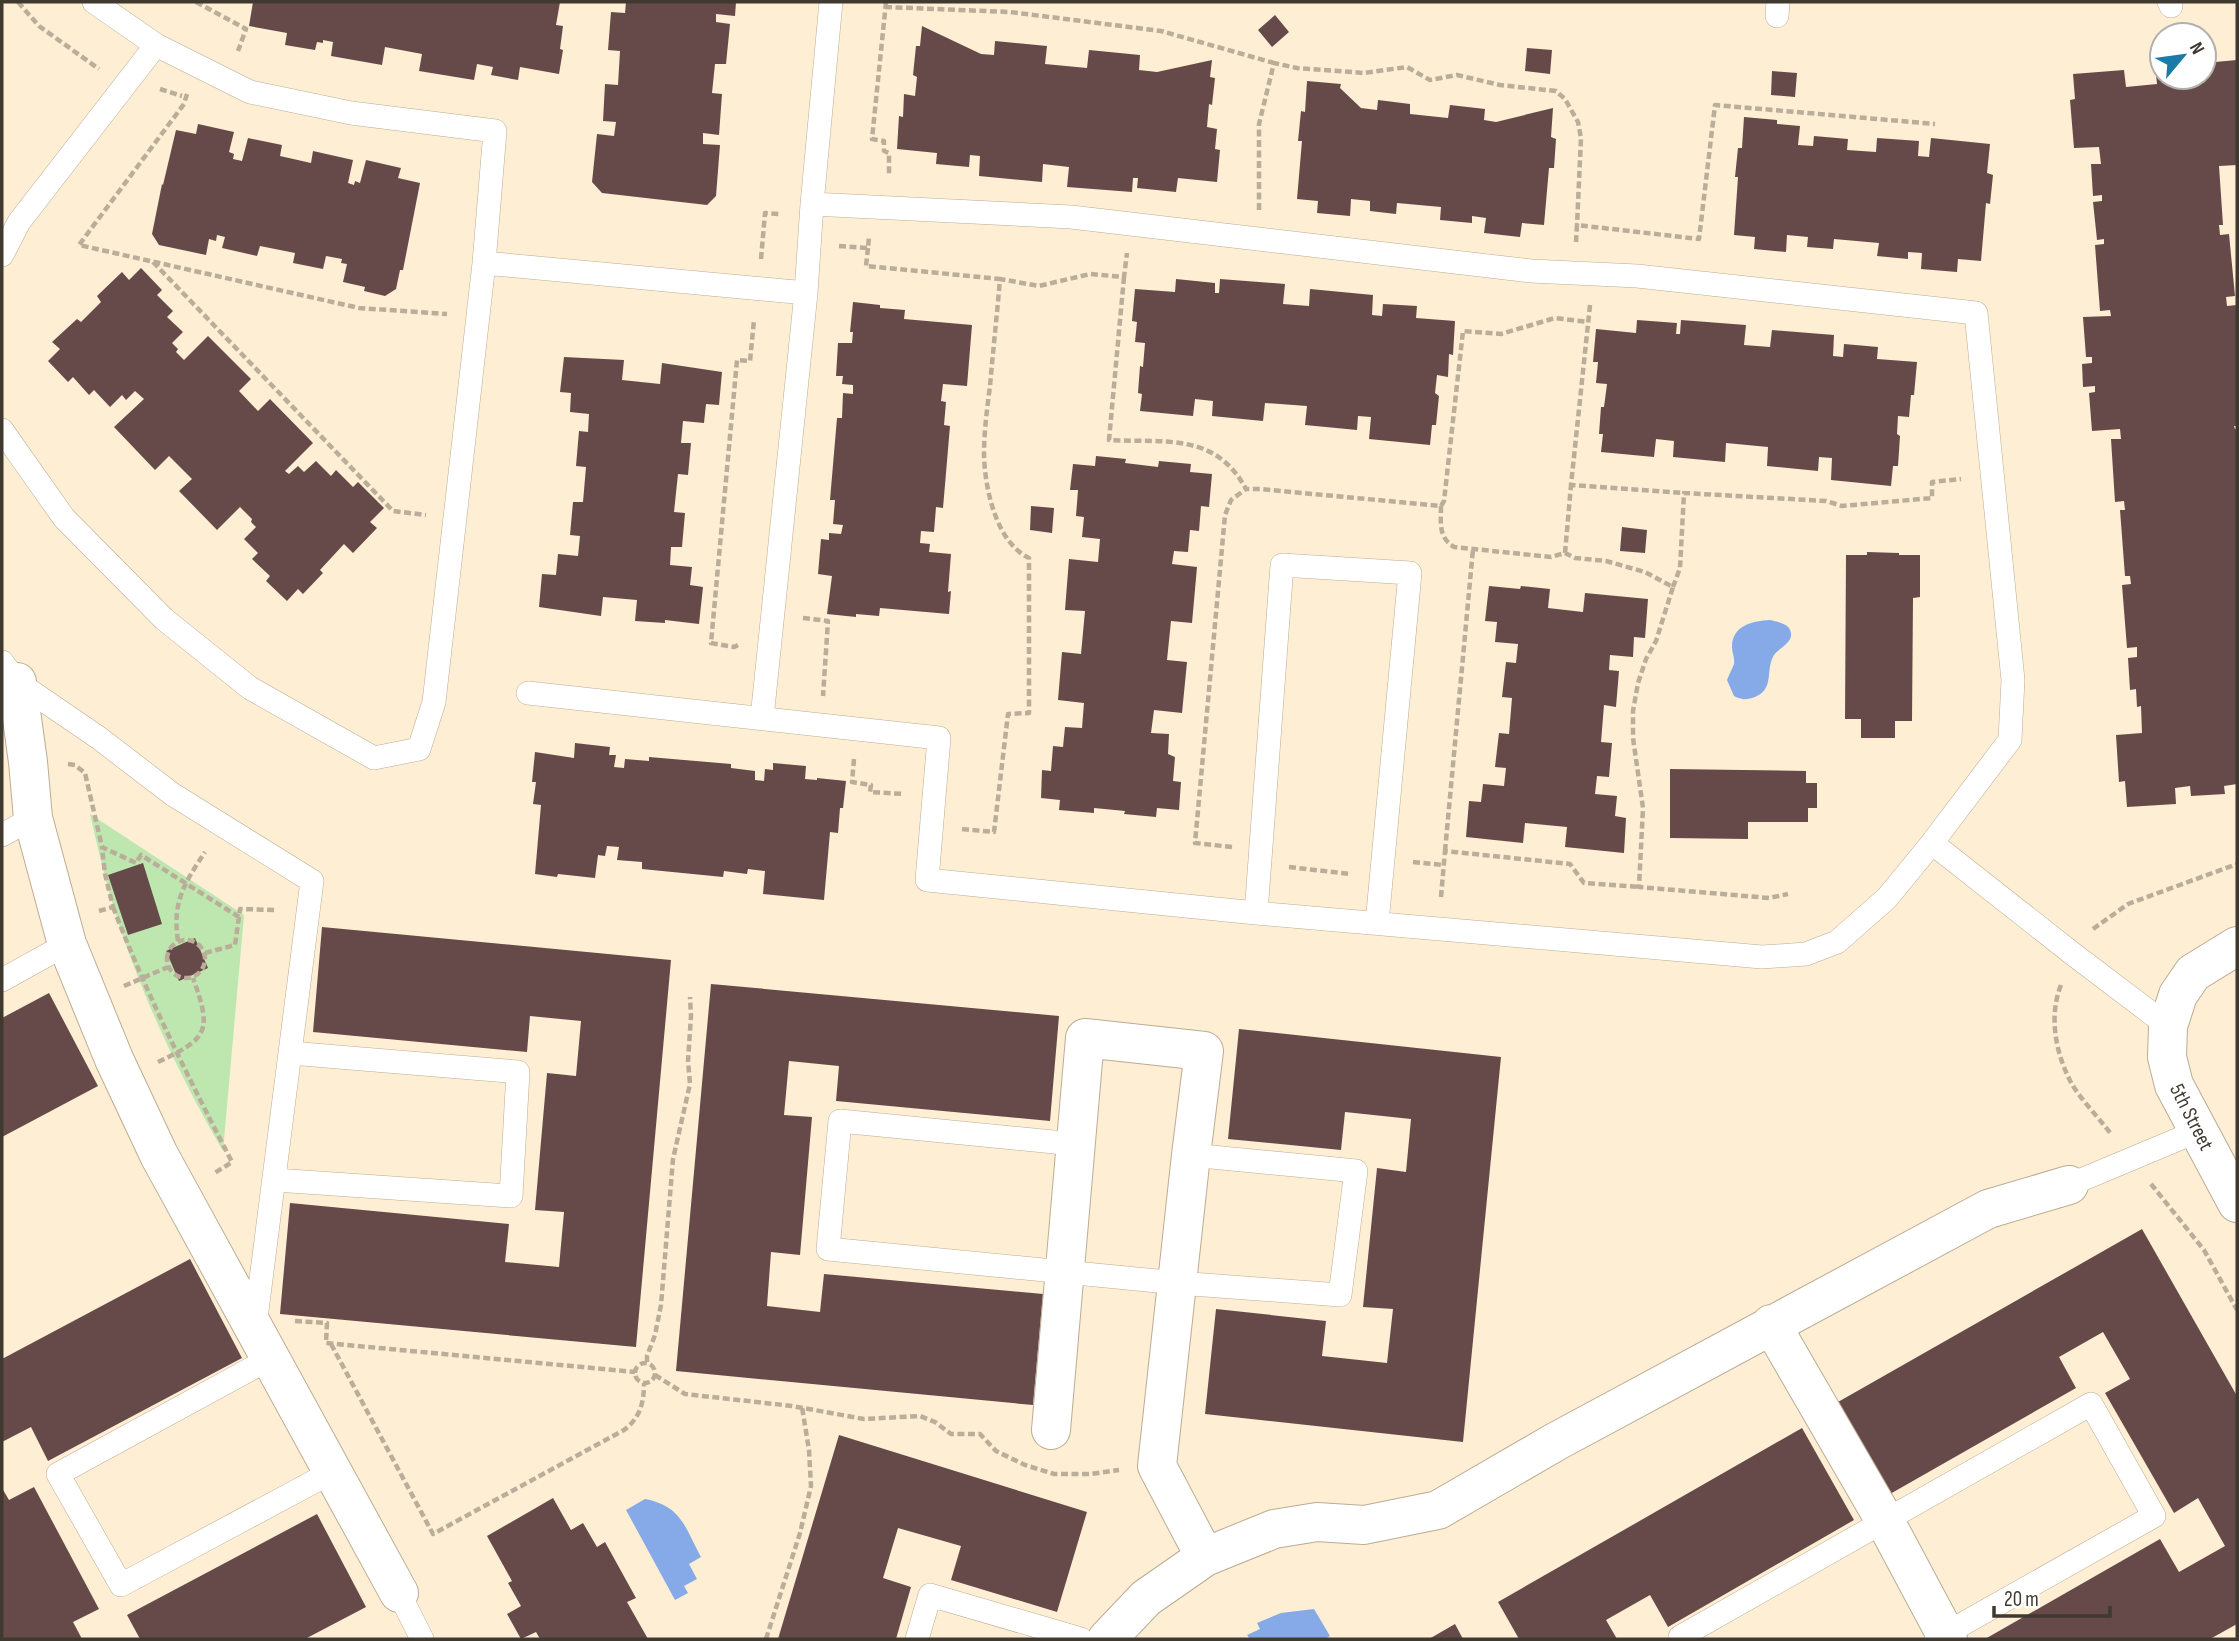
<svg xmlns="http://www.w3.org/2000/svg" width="2239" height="1641" font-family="'Sofia Sans Condensed',sans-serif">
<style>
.green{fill:#bde7af}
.water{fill:#86a9e8}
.building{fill:#664a49}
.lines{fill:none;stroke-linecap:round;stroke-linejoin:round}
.service-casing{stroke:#bbac93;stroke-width:24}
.minor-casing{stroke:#bbac93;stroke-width:40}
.path{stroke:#baad99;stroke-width:4.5;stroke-dasharray:7 3.5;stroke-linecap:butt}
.service{stroke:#fff;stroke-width:23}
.minor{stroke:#fff;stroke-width:38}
.labels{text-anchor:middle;stroke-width:7;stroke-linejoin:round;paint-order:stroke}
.street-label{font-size:21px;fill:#40392f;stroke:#fff}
</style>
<rect width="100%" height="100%" fill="#feeed4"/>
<path class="green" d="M90 814 244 915 223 1151C177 1072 134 980 109 892 102 866 96 840 90 814Z"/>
<path class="water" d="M1770 620C1778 622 1791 624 1791 634 1792 643 1779 648 1774 655 1765 669 1775 689 1755 697 1746 700 1742 700 1734 696L1727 680C1729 675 1732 669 1734 664 1735 658 1732 653 1732 647 1732 625 1753 621 1770 620Z
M645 1499C682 1506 685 1528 701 1557L689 1564 697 1579 684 1586 688 1593 675 1600 626 1510Z
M1314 1609 1330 1636 1325 1639H1250L1247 1635 1260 1629 1257 1623 1281 1613Z"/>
<path class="building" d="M253 2H560L556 25 563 26 560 49 563 50 559 74 520 67 518 80 491 75 493 67 477 64 474 80 419 71 422 54 385 47 382 65 331 56 333 42 323 40V43L317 42 315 50 285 45 287 33 249 26Z
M626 2H736L735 16 716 14V22L730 24 726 64H715L712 93 722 94 719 135 703 133V144L720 145 716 196 707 205 602 193 592 182 597 134 614 136 616 122 603 121 605 84 618 85 620 51 608 50 611 12 625 13Z
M1275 15 1289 32 1272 47 1258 30Z
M922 26 981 54 994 55 995 41 1047 46 1045 64 1087 68 1089 50 1140 55 1139 70 1157 72 1212 60 1210 77 1215 78 1212 105 1209 104 1207 127 1217 129 1215 149 1220 150 1217 182 1178 178 1176 192 1137 188 1138 178H1133L1132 192 1067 187 1069 167 1043 164 1042 182 979 176 980 156 970 155 969 167 936 164 937 153 897 149 899 116 903 117 904 94 915 96 917 77 913 75 916 46H920Z
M1527 48 1552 50 1550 74 1525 71Z
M2237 60V165L2219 166 2223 225H2219L2220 235 2229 234 2235 296 2226 297 2227 306 2237 305V426H2234L2235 429H2237V784L2224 786 2225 794 2191 796 2190 786 2175 788 2176 804 2127 807 2125 781 2119 782 2116 735 2142 733 2141 706 2137 707 2136 689 2130 690 2128 658 2137 657V647L2127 648 2122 585 2131 584 2130 576H2125L2120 510H2125L2124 501 2115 502 2111 439H2121L2120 429 2092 431 2089 393 2095 392V386L2083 387 2082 364 2092 363V357H2086L2083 317 2111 316 2110 310 2100 311 2095 245 2104 244V239L2097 240 2093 202 2102 201V195L2093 196 2091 164H2101L2099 147 2074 148 2070 100 2075 99 2073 74 2124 70 2126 87 2157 84 2156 74H2162V77L2203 79 2204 63Z
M1772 71 1797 73 1795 97 1771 95Z
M1307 81 1341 84 1340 88 1361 108 1377 110 1378 100 1410 104V114L1448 118 1450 105 1485 109 1484 120 1496 122 1553 108 1551 137 1556 139 1554 168H1549L1544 225 1522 223 1520 237 1484 233 1486 218 1472 216V223L1440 220 1441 207 1397 203 1396 214 1370 211V201L1351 199 1350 216 1317 213 1318 201 1297 199 1302 141H1298L1301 111 1305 112Z
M1744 117 1777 120V124L1800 126 1798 145 1813 146 1814 136 1848 139 1847 150 1876 152 1877 138 1919 141 1918 156 1929 157 1931 138 1990 144 1987 173 1993 175 1990 204 1986 203 1981 261 1958 259 1957 272 1921 269 1922 253 1908 252V259L1877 256 1879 243 1834 239 1833 249 1807 247 1808 237 1787 235 1786 252 1754 249 1755 237 1734 235 1738 177H1735L1738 148H1742Z
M198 124 234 132 229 152 234 154 233 159 242 161 248 138 282 145 280 156 311 163 313 151 353 160 348 183 354 185 355 181 360 183 366 160 401 168 398 178 420 183 403 270H400L396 289 385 296 364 291 365 287 343 282 347 264 341 263 342 259 326 256 323 269 293 263 295 253 260 246 257 256 222 248 225 237 217 235 216 241 209 239 206 255 159 245 152 234 162 184 163 185 176 130 196 134Z
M141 268 162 290 157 295 173 311 167 317 183 332 172 343 178 349 176 352 184 360 208 336 251 379 239 391 258 411 270 399 313 443 285 471 289 474 298 466 304 472 316 461 331 476 336 470 353 487 358 482 384 508 370 522 377 528 353 553 344 544 320 570 323 573 303 594 298 589 287 601 266 581 270 576 252 559 258 553 244 539 256 527 251 522 252 519 240 507 217 530 179 491 192 479 169 456 155 470 114 427 144 399 135 391 126 400 122 395 110 407 94 390 89 395 73 377 68 382 48 361 60 349 52 342 77 319 81 322 101 302 97 296 122 272 129 280Z
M1176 279 1215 283V293H1219L1220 279 1285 284 1283 304 1309 306 1310 289 1373 295 1372 315 1382 316 1383 304 1417 306 1416 318 1455 321 1453 355 1449 354 1448 377 1437 375 1435 393 1439 396 1436 425H1432L1430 445 1369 439 1371 417 1358 416 1357 430 1305 425 1307 406 1265 403 1263 421 1212 416 1213 401 1195 399 1193 416 1140 411 1142 394 1138 393 1140 366 1143 367 1145 343 1135 342 1137 322 1132 321 1135 289 1175 292Z
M853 302 880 305V308L905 310 904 319 972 325 967 386 943 384 941 401 946 402 944 425 950 426 943 508 936 507 934 532 921 531 920 543 930 544 929 552 951 554 948 592 951 591 949 614 880 608 879 616 856 614V617L827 614 832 576 818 574 821 539 829 540V533L841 534 843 525 833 524 835 500H830L837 418H842L843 393 853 394V385L842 384 843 376H836L838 343H852L853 332H850Z
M1637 320 1677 323 1676 334H1680L1681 320 1746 325 1744 345 1770 347 1772 330 1834 335 1833 356 1843 357 1844 344 1878 347 1877 359 1917 362 1914 395H1911L1909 417 1898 416 1897 434 1900 436 1898 466H1893L1891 486 1831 480 1832 458 1819 457 1818 471 1767 466 1768 447 1726 443 1725 462 1673 457 1674 441 1656 439 1654 457 1601 452 1603 434H1599L1601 407H1604L1607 384 1596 383 1598 362H1593L1596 329 1636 333Z
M564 357 624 360 622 380 660 384 662 363 722 372 719 405 706 404 704 423 683 421 681 443H691L688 475 678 474 674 512 685 513 682 547H671L670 565 692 567 690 585 703 587 699 624 665 620V623L635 621 637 600 603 597 601 616 539 607 542 574 556 575 558 554 578 556 580 536 570 535 573 502H583L586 467 576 466 579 431 588 432 589 414 570 412 571 393 560 392Z
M1096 456 1126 459 1125 463 1158 467 1159 461 1191 464 1190 472 1212 474 1209 507 1201 506 1199 531 1190 530 1188 552 1174 551 1172 564 1197 567 1192 623 1171 621 1167 660 1187 662 1182 713 1154 710 1151 733 1169 734 1168 754 1175 757 1173 781 1181 782 1179 810 1157 808 1156 817 1124 814 1125 811 1094 808V813L1059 810 1060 800 1041 798 1042 770 1051 771 1053 746 1063 747 1065 727 1082 728 1084 703 1058 700 1062 652 1081 654 1085 611 1065 610 1069 559 1098 562 1100 539 1082 537 1084 517 1076 516 1078 490H1070L1073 464 1095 466Z
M1031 506 1054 508 1052 533 1030 530Z
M1622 527 1647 530 1645 553 1620 551Z
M1867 552 1899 553V555H1920V597L1913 598 1912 721H1895V738H1861V719H1845L1846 555H1867Z
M1489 586 1520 589 1521 586 1550 589 1548 608 1583 612 1585 593 1648 599 1645 638 1634 637 1633 657 1610 655 1609 670 1619 671 1616 707 1604 705 1601 742 1612 743 1609 777 1597 776 1595 794 1617 796 1615 816 1626 818 1624 853 1565 847 1567 827 1525 823 1523 843 1466 837 1469 801 1481 802 1483 784 1504 786 1506 768 1495 767 1499 733 1509 734 1512 698 1502 697 1506 662 1516 663 1518 644 1495 642 1497 622 1485 621Z
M575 743 610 747 609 755H616L614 767 624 768 625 759 649 761V757L731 764V768L755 771V780L764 781 765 769 773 770V763L806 766 805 779 817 780V778L846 781 843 808H840L838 833 830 832 824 900 763 894 765 871 748 869 747 874 724 871 723 877 642 869V862L617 860 619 847 607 846 605 856 598 855 595 878 558 874 557 877 535 874 541 805 533 804 536 782H532L535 752 574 758Z
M1670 769 1806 771V783H1817V808H1808V822H1748V839L1670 838Z
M143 863 162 924 128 935 108 875Z
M322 927 671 960 636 1347 280 1314 290 1203 509 1224 505 1262 559 1267 564 1212 535 1210 547 1073 576 1076 581 1021 530 1016 527 1052 313 1032Z
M195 938 208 968 179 981 166 951Z
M711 984 1059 1016 1050 1121 836 1101 839 1066 789 1061 784 1115 812 1117 800 1255 771 1252 767 1306 820 1312 824 1274 1043 1294 1033 1405 676 1371Z
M49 993 98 1086 2 1137V1018Z
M1239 1029 1501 1057 1463 1442 1205 1414 1216 1309 1326 1321 1322 1356 1387 1363 1393 1309 1363 1307 1377 1168 1406 1172 1411 1119 1345 1112 1341 1150 1228 1139Z
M2142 1229 2237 1396V1624L2210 1639H1985L2160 1539 2179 1572 2225 1546 2198 1498 2174 1513 2105 1393 2130 1379 2103 1332 2059 1357 2076 1388 1890 1494 1838 1402Z
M190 1259 242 1358 48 1461 31 1427 2 1442V1359Z
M1802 1428 1854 1520 1668 1627 1650 1595 1606 1620 1617 1639H1519L1498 1602Z
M839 1435 1087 1512 1057 1612 951 1580 961 1546 898 1528 883 1578 911 1587 896 1639H778Z
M34 1487 99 1609 73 1622 82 1639H2V1488L9 1500Z
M553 1498 571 1530 583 1523 597 1547 605 1542 636 1598 627 1602 648 1639H540L536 1632 521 1639 507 1614 521 1606 508 1583 512 1581 487 1536Z
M317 1514 366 1607 305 1639H140L127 1615Z
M1455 1624 1463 1639H1429Z"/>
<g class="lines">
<defs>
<path id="service" d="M2169 2 2171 6
M1777 16 1778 2
M2 255 19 222 156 45
M484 263 806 293
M2 430 64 518 164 619 250 688 374 758 419 749 434 702 484 263 495 131 351 113 250 92 156 45 94 2
M2 662 17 682 99 738 172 794 312 881 255 1326
M528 693 939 738 927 880 1256 913 1762 957 1806 954 1837 942 1887 898 1932 843 2010 740 2013 680 1976 313 1637 276 1531 271 1071 217 812 204
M762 718 806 293 812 204 831 2
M2 835 33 818
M1932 843 2073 954 2168 1026
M1256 913 1282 565 1410 573 1377 923
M2 980 67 944
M1074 1144 840 1121 828 1249 1178 1283 1340 1295 1356 1171 1191 1155
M275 1180 511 1196 518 1072 290 1053
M2069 1185 2198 1131
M271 1358 58 1474 121 1585 332 1472
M399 1593 422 1639
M917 1639 930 1595 1081 1639
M1681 1639 1680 1637 2091 1404 2154 1516 1936 1639"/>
<path id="minor" d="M17 682 28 762 33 818 67 944 114 1059 159 1155 399 1593
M2237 946 2193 973 2178 995 2168 1026 2167 1057 2174 1085 2237 1203
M1771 1324 1885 1521 1948 1639
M1051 1430 1085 1038 1204 1051 1191 1155 1157 1466 1205 1557
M1107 1639 1146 1598 1205 1557 1274 1529 1317 1522 1364 1525 1438 1510 1557 1441 1988 1209 2069 1185"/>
</defs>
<use href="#service" class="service-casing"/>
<use href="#minor" class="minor-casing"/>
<path class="path" d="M18 2 39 26 99 69
M196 2 246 29 238 51
M886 2 872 139 884 141V151L889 153V176
M885 7 1010 12 1161 31 1274 63
M160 89 182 96
M187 94 184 104 79 245 359 308 447 314
M1259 210V124L1274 63 1297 68 1364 73 1407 67 1430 80 1457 75 1500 85 1556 91 1565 99 1578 122 1581 138 1577 225
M1576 242 1577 225 1699 239 1715 105 1935 124
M839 246 868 248 869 237
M868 248 866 266 1000 279
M761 259 765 213 780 214
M153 262 393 511 426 515
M1124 277 1109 440C1166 443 1215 432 1246 489H1260L1441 506C1441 523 1438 537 1454 547L1551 557 1565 553 1575 558 1606 561 1645 572 1673 587 1656 641 1646 659 1638 683 1633 711V738L1643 808 1639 887 1769 898 1788 894
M1590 305 1571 485 1684 493
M1441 506 1444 501 1463 331 1501 334 1555 318 1588 322
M1565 553 1571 485
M1673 587 1680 568 1684 493 1826 501 1842 506 1932 498V482L1961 479
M803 618 828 621 823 696
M738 645 734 647 711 643 737 360 750 361 754 320
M854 759 852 782 871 785 870 792 904 794
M68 764 75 765 85 773 102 847 136 863 141 855 239 917
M962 829 994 832 1008 714 1029 713V558C996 542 985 489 984 455 984 432 987 409 990 386 993 351 997 315 1000 279L1039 286 1090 274 1124 277 1127 253
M1232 847 1195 843 1225 515 1231 500 1246 489
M1445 851 1473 549
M1413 862 1444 865
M1289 867 1350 874
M1441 897 1445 851 1570 864 1584 883 1639 887
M113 907C147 995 189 1079 232 1162L213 1174
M99 911 113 907 105 874 102 848
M2093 929 2128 904 2237 864
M167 959a19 19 0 1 1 38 0a19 19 0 1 1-38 0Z
M178 941C172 902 184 884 205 852
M205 953 235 945 240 909 276 910
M2061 985C2048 1017 2056 1056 2073 1086 2084 1103 2099 1118 2111 1134
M124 986 168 967
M158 1062C209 1038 212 1031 193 978
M2151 1184 2204 1250 2237 1310
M295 1321 327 1323 326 1343 635 1372
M331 1344 433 1534 624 1430C640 1418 644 1403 644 1383
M647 1362V1356L655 1335 661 1305 673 1159 690 1084 688 1061 691 1016 690 997
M635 1373a10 10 0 1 1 20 0a10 10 0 1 1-20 0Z
M655 1375 685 1394 792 1406 864 1419 920 1416 935 1422 951 1434H980L996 1451 1025 1465 1054 1474H1091L1119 1470
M766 1639 800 1533 811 1486 809 1450 802 1407"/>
<use href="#service" class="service"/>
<use href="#minor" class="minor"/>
</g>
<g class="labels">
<g class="street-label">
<text transform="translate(2192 1117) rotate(63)" y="7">5th Street</text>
</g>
</g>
<rect width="2239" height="1641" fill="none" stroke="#40392f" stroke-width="7"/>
<g transform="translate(2183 56) rotate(61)"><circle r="33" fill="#ffffff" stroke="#b3b0ac" stroke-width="2"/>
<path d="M0-5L12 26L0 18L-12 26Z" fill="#197ba7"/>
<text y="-10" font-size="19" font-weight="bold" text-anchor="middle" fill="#40392f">N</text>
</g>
<path d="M1994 1606v10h116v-10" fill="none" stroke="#40392f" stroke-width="3.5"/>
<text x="2004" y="1606" font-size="21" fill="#40392f" stroke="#ffffff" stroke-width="5" paint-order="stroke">20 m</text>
</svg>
